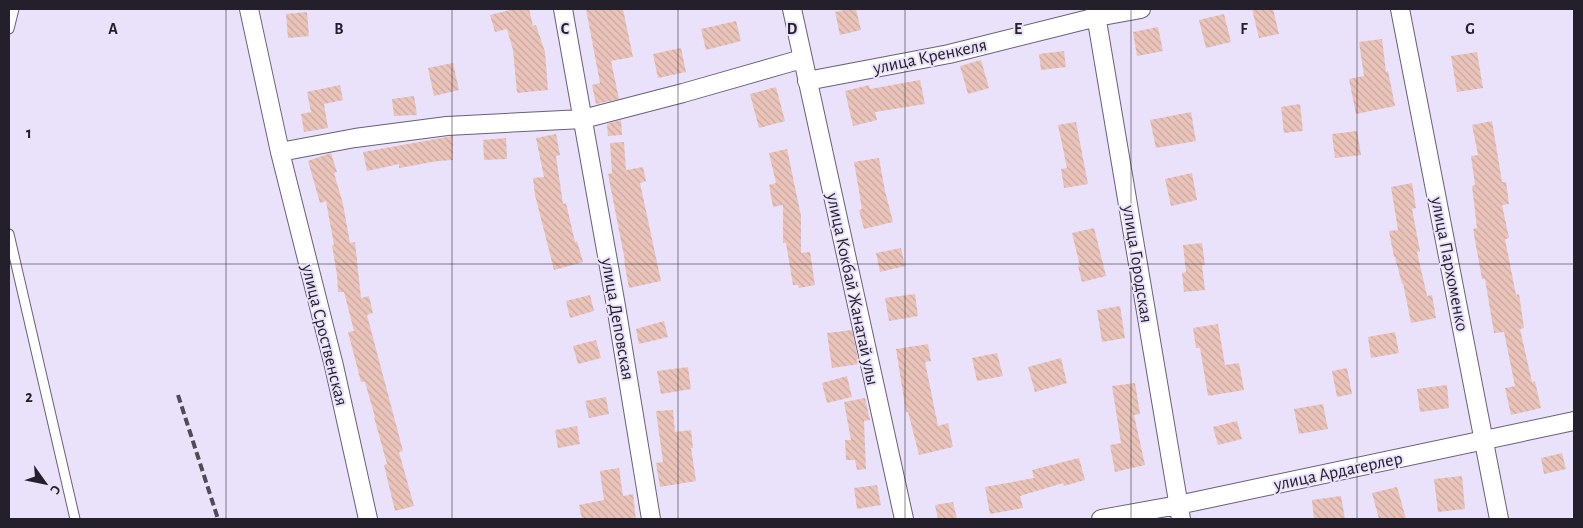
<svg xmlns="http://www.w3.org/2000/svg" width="1583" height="528" font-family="'Alegreya Sans',sans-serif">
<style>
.building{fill:url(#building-back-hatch)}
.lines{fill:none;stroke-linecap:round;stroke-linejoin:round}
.lane-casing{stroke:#6a5f7b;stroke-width:11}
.street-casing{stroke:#6a5f7b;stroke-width:20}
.lane{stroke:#fff;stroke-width:9}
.street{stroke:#fff;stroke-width:18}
.rail{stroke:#504b59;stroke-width:4;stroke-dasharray:8 4;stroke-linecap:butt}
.grid{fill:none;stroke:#24202b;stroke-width:1;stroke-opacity:0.55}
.labels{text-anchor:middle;stroke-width:4;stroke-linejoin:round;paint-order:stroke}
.street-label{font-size:18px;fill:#24202b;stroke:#eae1fb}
.grid-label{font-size:16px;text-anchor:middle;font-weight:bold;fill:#24202b;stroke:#eae1fb;stroke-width:4;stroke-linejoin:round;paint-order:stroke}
</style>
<defs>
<pattern id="building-back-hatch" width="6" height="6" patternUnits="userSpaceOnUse" patternTransform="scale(1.25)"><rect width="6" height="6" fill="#eac4ba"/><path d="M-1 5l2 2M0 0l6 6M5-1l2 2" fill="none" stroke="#c9a8a0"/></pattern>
</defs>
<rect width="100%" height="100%" fill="#eae1fb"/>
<path class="building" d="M514 9H529L533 26 536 25 545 52 548 90 517 93 513 50 507 29 495 32 490 15Z
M586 9H623L633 57 611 61 619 99 596 104 592 85 600 83Z
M850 9H856L861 30 840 35 835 12Z
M1252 9H1273L1279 34 1259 38Z
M307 12 309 36 288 38 286 14Z
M1224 14 1231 42 1206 48 1199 20Z
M736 21 741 41 706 50 701 29Z
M1158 27 1163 51 1137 56 1133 32Z
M1382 39 1386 72 1388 71 1395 106 1356 114 1349 79 1364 76 1359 42Z
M681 48 686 72 658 78 653 54Z
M1064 51 1066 67 1041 70 1039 54Z
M1477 52 1483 88 1457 92 1451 56Z
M981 60 989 88 968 94 960 66Z
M453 63 459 90 434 96 428 68Z
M920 80 925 104 875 112 877 120 853 126 845 91 869 85 870 89Z
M340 85 343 100 324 104 328 128 304 132 301 114 311 112 307 92Z
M776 87 785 121 759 128 750 94Z
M414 96 417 115 394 116 392 99Z
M1300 104 1303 131 1284 133 1281 107Z
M1191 112 1196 141 1156 148 1150 120Z
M621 120 622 135 608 136 607 124Z
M1492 121 1502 182H1506L1509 204 1502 205 1509 238 1505 239 1516 295 1519 294 1524 328 1520 329 1532 382 1535 381 1541 408 1511 415 1505 388 1515 386 1504 332 1494 333 1485 279H1482L1473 229 1477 228 1472 186 1475 185 1471 156 1478 155 1472 125Z
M1076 122 1088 184 1064 188 1061 169 1067 168 1058 125Z
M1357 131 1361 155 1335 158 1332 134Z
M556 134 560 155 556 156 563 204 566 203 575 242 577 241 583 262 554 270 535 195 533 178 544 177 536 138Z
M453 136V160L438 161 399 168V164L367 171 363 152Z
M506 138 507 159 484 160 483 140Z
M624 142 626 170 643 167 646 181 640 183 661 281 629 288 624 261H625L608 174 612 173 610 143Z
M787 149 801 216V253L810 252 815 285 799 288 798 285H793L786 243H783V205L773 207 769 185 776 183 769 153Z
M331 153 337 172 334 173 343 204 350 243 355 242 361 298 369 296 373 313 367 315 403 451 399 452 414 506 395 511 384 465 387 464 374 417H375L365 382H361L348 332 354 331 344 292H338L337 275 332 245H334L326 201 320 203 308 161Z
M879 158 885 191 893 222 864 229 859 210 862 209 854 162Z
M1192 173 1197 200 1171 206 1165 179Z
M1412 183 1416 208 1412 209 1420 251 1417 252 1427 296 1432 295 1436 318 1411 323 1403 283 1402 284 1395 257H1394L1389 231 1398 230 1391 187Z
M1094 228 1106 276 1082 282 1078 266H1080L1072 233Z
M1202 243 1205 265H1202L1205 290 1184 292 1182 273 1186 272 1183 245Z
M901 248 905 266 880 272 876 253Z
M915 294 918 316 889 321 885 298Z
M590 295 594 311 570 318 566 301Z
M1120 306 1125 338 1102 342 1097 310Z
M664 321 668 337 639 344 636 329Z
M1218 324 1225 365 1239 363 1244 390 1208 396 1200 348H1196L1193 328Z
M852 330 859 364 832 368 827 333Z
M1395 332 1399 353 1371 358 1368 337Z
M596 340 601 358 578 364 573 346Z
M928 344 931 361 925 362 938 426 948 423 953 447 919 455 908 412H906L896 349Z
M997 353 1003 376 977 381 972 358Z
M1061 358 1067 383 1035 392 1028 367Z
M688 367 691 389 661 394 657 371Z
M1347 368 1352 394 1337 397 1332 371Z
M847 376 852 397 827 403 822 383Z
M1135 383 1140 414 1134 415 1145 465 1115 472 1110 445 1121 443 1112 386Z
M1447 385 1449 408 1420 412 1417 389Z
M606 397 609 414 589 418 585 401Z
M865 398 870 420 864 421 866 469 857 470 855 460H846L845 440H851L844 402Z
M1323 404 1328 429 1299 434 1294 409Z
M673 410 675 432 691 430 693 448H691L696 481 660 487 656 463 663 462 656 411Z
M1237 421 1242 439 1218 445 1213 427Z
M577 426 580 444 558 448 555 430Z
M1562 453 1566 469 1544 474 1541 458Z
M1079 458 1085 480 1064 486 1063 483 1020 496 1023 508 990 514 985 487 1034 478 1032 470Z
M619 468 623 496 633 494 636 519H582L579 505 604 500 600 471Z
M1462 476 1465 509 1438 512 1434 479Z
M877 485 881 505 857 509 854 488Z
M1397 487 1406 519H1379L1372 493Z
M1341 496 1345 519H1314L1312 500Z
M953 502 957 519H938L935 505Z"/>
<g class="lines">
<defs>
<path id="lane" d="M9 29 14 9
M9 234 75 519"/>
<path id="street" d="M249 9 280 152 334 366 368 519
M563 9 616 306 651 519
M792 9 904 519
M1095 9 1181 519
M1400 9 1499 519
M807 81 949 54 1097 17 1141 9
M280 152 355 138 447 126 583 119 683 93 802 59
M1101 519 1178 505 1574 421"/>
</defs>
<use href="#lane" class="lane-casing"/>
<use href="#street" class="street-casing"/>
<use href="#lane" class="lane"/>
<use href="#street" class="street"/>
<path class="rail" d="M178 395 218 519"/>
</g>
<path class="grid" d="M226 9V519M452 9V519M678 9V519M905 9V519M1131 9V519M1357 9V519M9 264H1574"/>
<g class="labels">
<g class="street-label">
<text transform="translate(930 56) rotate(-12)" y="6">улица Кренкеля</text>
<text transform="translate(1138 264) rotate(81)" y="6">улица Городская</text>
<text transform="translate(1450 264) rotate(79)" y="6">улица Пархоменко</text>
<text transform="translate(853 289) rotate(78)" y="6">улица Кокбай Жанатай улы</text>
<text transform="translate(618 319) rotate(80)" y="6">улица Деповская</text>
<text transform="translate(325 335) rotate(76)" y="6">улица Сроственская</text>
<text transform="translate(1338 471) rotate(-12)" y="6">улица Ардагерлер</text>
</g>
</g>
<g class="grid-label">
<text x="113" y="34">A</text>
<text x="339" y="34">B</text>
<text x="565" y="34">C</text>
<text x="792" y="34">D</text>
<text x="1018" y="34">E</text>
<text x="1244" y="34">F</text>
<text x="1470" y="34">G</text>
<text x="29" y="138">1</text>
<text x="29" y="402">2</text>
</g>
<rect width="1583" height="528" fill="none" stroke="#24202b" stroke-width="20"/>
<g transform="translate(45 483) rotate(123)" stroke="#eae1fb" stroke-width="4" paint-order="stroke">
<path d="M0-4L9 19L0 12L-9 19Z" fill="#24202b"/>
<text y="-8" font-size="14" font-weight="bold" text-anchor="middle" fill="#24202b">С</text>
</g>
</svg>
